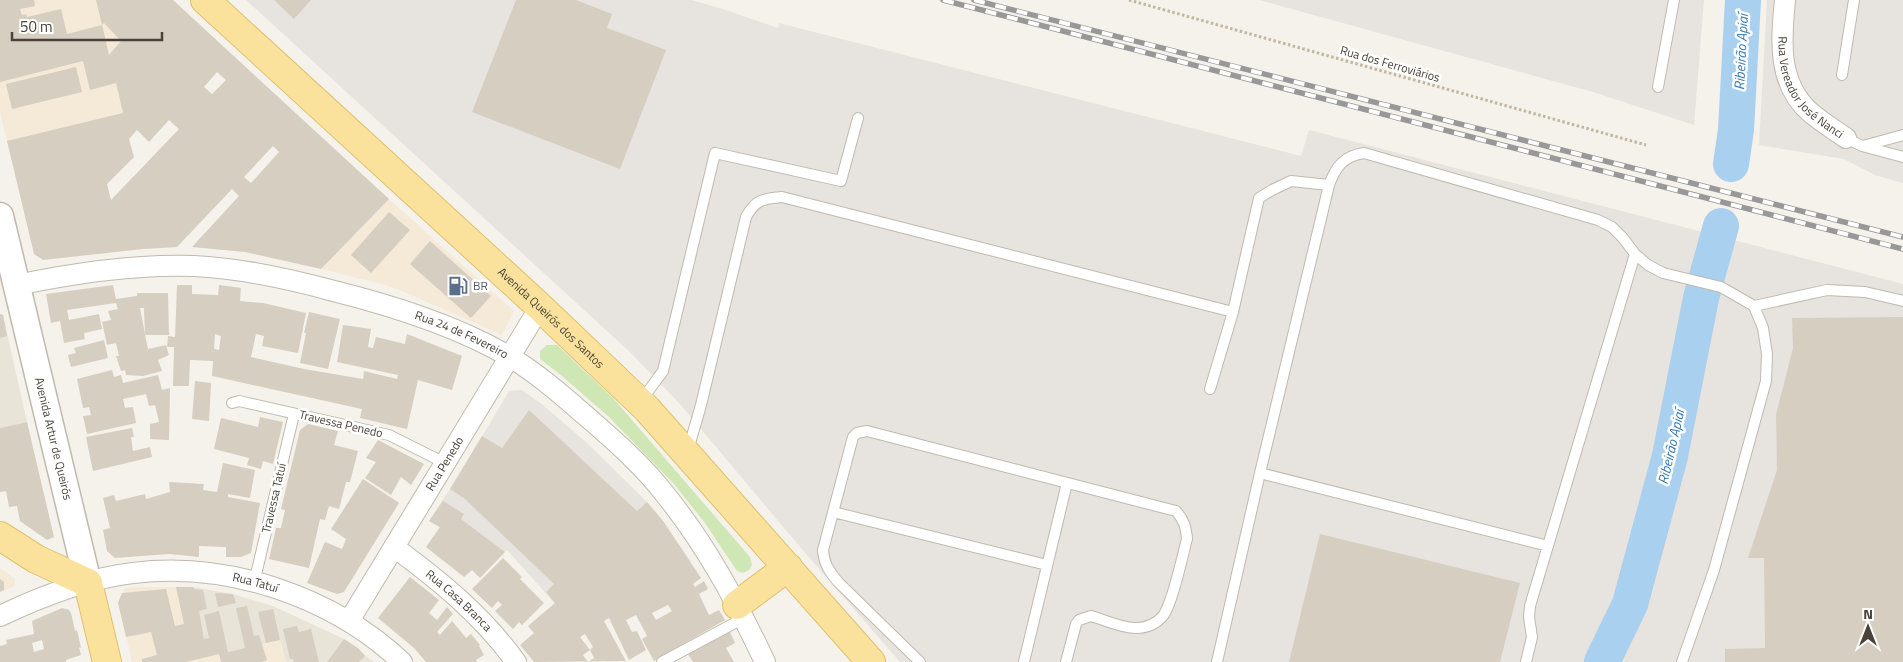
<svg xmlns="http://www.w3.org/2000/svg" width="1903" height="662" font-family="'Titillium Web',sans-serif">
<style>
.residential{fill:#e8e4d8}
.commercial{fill:#f5e9d7}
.industrial{fill:#e7e3de}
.green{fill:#cfe7b5}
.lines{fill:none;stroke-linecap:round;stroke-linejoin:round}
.river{stroke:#a9d0ee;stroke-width:36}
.building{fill:#d6cec0;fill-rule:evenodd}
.service-casing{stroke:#c0baad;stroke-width:12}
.minor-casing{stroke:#c0baad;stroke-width:22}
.tertiary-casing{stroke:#c0baad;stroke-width:29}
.primary-casing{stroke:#e0c06d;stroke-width:30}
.path{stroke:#c1b69e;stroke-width:3;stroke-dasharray:2.5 2.5;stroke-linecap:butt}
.service{stroke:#fff;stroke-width:10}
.minor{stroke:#fff;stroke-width:20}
.tertiary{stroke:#fff;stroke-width:26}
.primary{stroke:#fae29d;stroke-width:28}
.rail-casing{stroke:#989898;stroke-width:5.5}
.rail{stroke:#fff;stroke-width:4;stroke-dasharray:11;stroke-linecap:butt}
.labels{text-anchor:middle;stroke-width:5;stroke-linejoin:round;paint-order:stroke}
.street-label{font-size:12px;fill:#484238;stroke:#fff}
.service-label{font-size:12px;fill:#4e5e75;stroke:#fff;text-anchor:start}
.water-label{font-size:14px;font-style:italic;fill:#3479b1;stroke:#fff}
</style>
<rect width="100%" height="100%" fill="#f4f2ea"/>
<path class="residential" d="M0 314 3 315 27 422 0 428Z
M193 587 233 594 273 606 344 639 374 662H286L280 640 208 657Z"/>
<path class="commercial" d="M0 0H160L109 55 130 142 14 169 0 112Z
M389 199 514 311 502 335 400 290 382 284 321 269Z
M0 568 15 579V586L0 592Z
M136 587H193L208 656 280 640 286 662H132L119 601 125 588Z"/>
<path class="industrial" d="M246 0H691L723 9 778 28 779 23 1301 156 1309 130 1903 284V662H900L801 548 679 403 631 353Z
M1259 0H1704L1694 125 1593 92Z
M1767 0H1903V183L1875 175 1844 159 1759 145Z
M522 390 543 405 587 443 647 502 663 521 691 562 585 634 558 607 507 550 491 566 450 534 429 521 460 474 509 391Z"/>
<path class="green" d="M547 345H557L613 398 750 557 752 565 749 570 743 573 737 571 705 523 674 484 609 417 562 376 540 359V351Z"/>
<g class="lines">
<path class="river" d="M1731 164 1736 130 1743 0
M1602 662 1630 604 1670 456 1701 298 1721 226"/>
</g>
<path class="building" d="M0 0H34L35 6 20 9 22 15 26 14 27 17 61 9 67 34 102 25 109 55 121 41 104 23 102 25 96 0H173L389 199 321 269 245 252 192 247 239 196 232 189 177 247 143 249 43 260 34 254 7 141 123 113 116 83 90 90 83 61 0 82ZM217 72 226 80 212 94 204 87ZM169 120 179 129 111 200 107 184 134 157 129 139 137 130 149 142ZM273 146 279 152 251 183 244 177Z
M274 0H311L294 19Z
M516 0H576L612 14 607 28 666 50 620 169 472 112Z
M76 67 82 92 12 109 6 84Z
M389 212 410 230 371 273 351 255Z
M430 241 491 296 471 318 410 264Z
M113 285 116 299 137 296V293H168L169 335H145L148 349 166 345 169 355 158 360 162 371 143 376 126 375 125 370 121 371 116 356H119L116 343 107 345 102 322 111 320 108 311 118 309 116 303 67 310 69 320 99 314 102 329 84 333 85 339 64 343 60 321 51 323 46 294ZM140 308H144L145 335V334Z
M177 285H192V294L218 295 219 285 241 288 240 301 263 303 306 313 298 353 262 346 264 336 256 334 251 357 304 369 363 379 364 371 397 379 398 375 337 362 343 325 371 329 368 347 373 348 376 337 405 344 407 334 462 356 452 390 418 380 407 429 360 418 362 409 212 376 213 361 190 360 189 386H173L174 347H167L168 336 175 337ZM215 334 221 336 219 350 214 349Z
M309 312 340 319 328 369 300 363 306 333H304Z
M0 314 3 315 7 336 0 338Z
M1903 317V662H1725V649L1765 648 1764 558H1748L1777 470 1776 415 1793 348 1792 318Z
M104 340 108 358 71 367 68 355 76 353 74 348Z
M112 370 114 377 121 375 123 383 158 375 162 390 170 388 169 440 150 439V424L159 422 155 405 149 406 146 394 123 399 125 408 133 407 136 423 87 434 83 416 91 415 89 407 83 408 77 379Z
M195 381 211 383 209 421 192 419Z
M529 410 637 511 647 502 663 521 701 578 693 584 695 587 704 581 708 589 699 594 709 615 719 610 725 620 654 661 642 639 647 636 636 615 626 620 632 632 637 631 646 650 629 660 609 618 604 621 626 661 534 662 520 645 534 633 528 626 555 603 546 592 554 584 465 499 450 489 482 436 502 448ZM668 605 672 611 656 620 652 613ZM585 634 593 647 590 650 580 637ZM590 650 594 658 588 662 583 655Z
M260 417 283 422 273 464 263 461 261 469 247 465 249 458 214 449 221 418 258 427Z
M27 422 54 537 47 540 20 521 17 506 9 507 6 491 0 492V428Z
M308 424 338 431 334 445 358 451 350 482H346L339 509 329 506 325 520 320 519 309 568 269 559 276 528H281L285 510 281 509 300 430Z
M132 428 134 437H131L133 451 150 447 152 457 93 471 86 437Z
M378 440 424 464 411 485 401 477 391 495 365 478 376 462 366 458Z
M223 463 255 470 250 498 228 494V497L260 503 251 553 241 557H226V547L199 546V557L169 554 115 558 107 551 103 530 110 528 103 498 114 495 116 501 145 494 146 499 170 492 169 482 204 484 203 490 217 492Z
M363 479 399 503 344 592 337 594 307 583 325 542 342 549 346 539 331 529Z
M443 501 464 514 461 519 505 552 480 578 472 570 464 577 426 547 440 527 429 521Z
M1320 534 1520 583 1500 662H1289Z
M503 558 522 577 520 579 544 603 522 625 519 622 513 629 495 611 502 605 498 601 492 608 472 589Z
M410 577 439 600 429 613 437 620 447 607 453 614 437 632 440 635 452 621 466 638 471 634 480 645 479 646 484 655 476 660 477 662H426L414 648 378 618Z
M0 579 4 582V590L0 592Z
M176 587H193L194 589 203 590 207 609 199 611 204 639 209 638 204 615 219 611 228 652 245 648 236 608 247 606 254 636 259 635 267 660 261 662H221L219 654 186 662H142V659L157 655 151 632 126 637 118 603 122 593 166 589 175 626 184 624Z
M215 593 233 594 236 603 218 607Z
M62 608 69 610 71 613 75 631 77 630 81 648 79 647 81 655 66 660V662H0V646L7 644 6 640 34 634 32 621ZM42 640 44 649 34 652 32 643Z
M273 609 280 640 266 643 258 612Z
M297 626 299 632 311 629 319 662H294L293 659H290L283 629Z
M730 632 735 643 726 648 734 662H693L688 654Z
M344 639 358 648 365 656 359 662H327Z"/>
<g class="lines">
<defs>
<path id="service" d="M1842 75 1854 0
M1658 87 1674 0
M1846 138 1862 146 1903 157
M1863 146 1903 135
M1754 306 1827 290 1865 292 1903 301
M1210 389 1233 312 1259 198 1272 190 1291 181 1329 185
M641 401 663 371 715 153 841 181 858 118
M232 403 239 401 389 435 445 463
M688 450 701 405 746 217C756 199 763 199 782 197L1233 312
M1260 473 1548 546
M833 512 1047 565
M254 583 294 414
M662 662 744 618
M920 662 838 582C829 571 824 564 823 550L853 437 857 433 867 431 1176 511C1184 520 1186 527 1187 539 1182 557 1173 602 1163 616 1156 624 1146 628 1136 628 1121 628 1105 620 1091 616L1079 620 1076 624 1066 662
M1024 662 1067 483
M1217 662 1260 473 1329 185C1336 166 1344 156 1364 153L1598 220 1612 227 1623 238 1635 254 1648 265 1663 273 1721 287 1754 306 1763 328 1767 354 1766 381 1714 570 1682 662
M1526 662 1532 637 1529 617 1530 606 1635 254"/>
<g id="minor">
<path id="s1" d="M1785 0C1781 40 1777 84 1811 113 1822 122 1834 130 1846 138"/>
<path id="s2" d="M17 285C74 273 135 264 194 266 240 268 285 278 330 290 390 305 456 325 510 357 540 375 566 399 593 422 618 444 643 466 664 493 707 546 736 601 765 662"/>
<path id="s3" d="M394 547C440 581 482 615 516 662"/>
<path id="s4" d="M0 616C40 597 89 578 133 573 228 561 333 597 402 662"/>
<path id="s5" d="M349 621 540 307"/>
</g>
<g id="tertiary">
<path id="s6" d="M0 216 88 583"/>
</g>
<g id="primary">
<path id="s7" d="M205 0 540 307 647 409 871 662"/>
<path d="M0 536 36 559 88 583 107 662"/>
<path d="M737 605 788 567"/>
</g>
</defs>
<use href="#service" class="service-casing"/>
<use href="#minor" class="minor-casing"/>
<use href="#tertiary" class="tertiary-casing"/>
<use href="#primary" class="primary-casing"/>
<path class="path" d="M1129 0 1646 145"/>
<use href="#service" class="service"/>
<use href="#minor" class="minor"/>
<use href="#tertiary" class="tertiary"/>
<use href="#primary" class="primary"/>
<defs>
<path id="rail" d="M943 0 1903 249
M974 0 1903 237"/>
</defs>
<use href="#rail" class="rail-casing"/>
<use href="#rail" class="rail"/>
</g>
<defs>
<symbol id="fuel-bare" viewBox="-9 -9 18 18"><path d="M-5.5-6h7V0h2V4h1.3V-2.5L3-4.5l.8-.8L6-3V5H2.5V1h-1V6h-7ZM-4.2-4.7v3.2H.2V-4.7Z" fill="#5c6f8a" stroke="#fff" stroke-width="2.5" paint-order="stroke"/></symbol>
</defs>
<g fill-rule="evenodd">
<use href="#fuel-bare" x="444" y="272" width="28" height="28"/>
</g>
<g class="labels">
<g class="street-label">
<text transform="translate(1390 64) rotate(16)" y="4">Rua dos Ferroviários</text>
<text dy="4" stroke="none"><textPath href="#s1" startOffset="98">Rua Vereador José Nanci</textPath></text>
<text dy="4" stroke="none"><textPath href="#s7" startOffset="470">Avenida Queirós dos Santos</textPath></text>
<text dy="4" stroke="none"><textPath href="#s2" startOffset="456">Rua 24 de Fevereiro</textPath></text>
<text transform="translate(341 424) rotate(13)" y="4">Travessa Penedo</text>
<text dy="4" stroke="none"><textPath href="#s6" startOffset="229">Avenida Artur de Queirós</textPath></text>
<text dy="4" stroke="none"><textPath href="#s5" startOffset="184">Rua Penedo</textPath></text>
<text transform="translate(274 498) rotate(-77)" y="4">Travessa Tatuí</text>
<text dy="4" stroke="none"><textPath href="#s4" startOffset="264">Rua Tatuí</textPath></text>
<text dy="4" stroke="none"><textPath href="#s3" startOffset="84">Rua Casa Branca</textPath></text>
</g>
<g class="service-label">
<text x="473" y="290">BR</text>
</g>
<g class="water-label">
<text transform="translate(1741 52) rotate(-87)" y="5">Ribeirão Apiaí</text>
<text transform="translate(1671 447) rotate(-77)" y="5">Ribeirão Apiaí</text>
</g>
</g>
<g transform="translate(1868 627)" stroke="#ffffff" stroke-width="4" paint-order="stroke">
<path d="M0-4L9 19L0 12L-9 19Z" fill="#484238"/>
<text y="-8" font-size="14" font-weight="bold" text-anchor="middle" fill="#484238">N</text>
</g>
<path d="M12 32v8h150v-8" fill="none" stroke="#484238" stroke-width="2.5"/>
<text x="20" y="32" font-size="15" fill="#484238" stroke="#ffffff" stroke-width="4" paint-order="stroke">50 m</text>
</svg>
